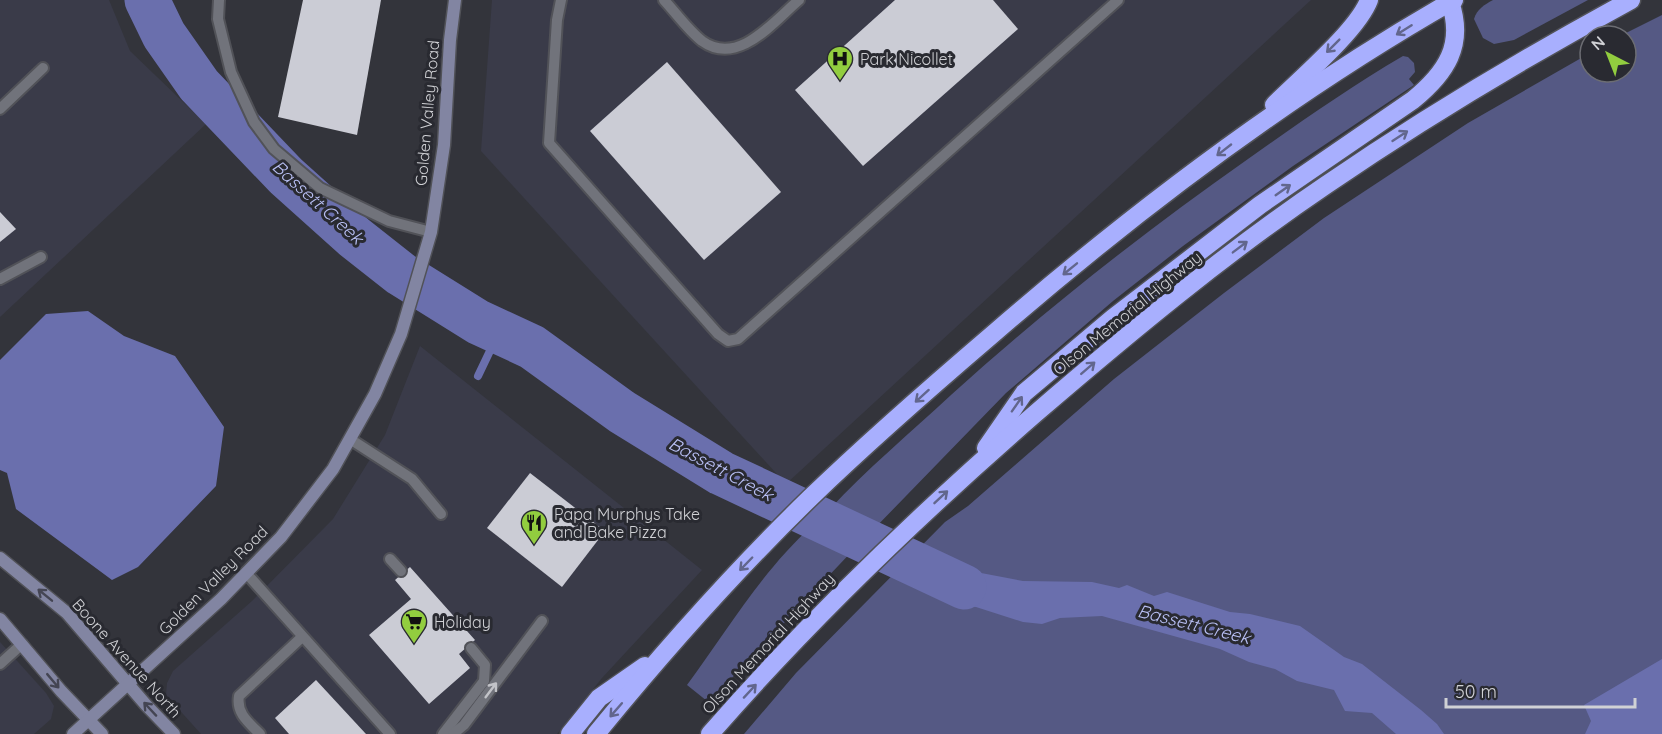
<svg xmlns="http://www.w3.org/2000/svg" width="1662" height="734" viewBox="0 0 1662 734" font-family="Quicksand,sans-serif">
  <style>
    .built { fill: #3a3b49 }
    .green { fill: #555984 }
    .water { fill: #6a6fad }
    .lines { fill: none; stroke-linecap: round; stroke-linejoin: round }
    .stream { stroke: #6a6fad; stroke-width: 8 }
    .river { stroke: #6a6fad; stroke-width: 45 }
    .building { fill: #cbccd5 }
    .lane-casing { stroke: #515258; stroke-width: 14 }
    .secondary-casing { stroke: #515258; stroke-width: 15 }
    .highway-casing { stroke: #515258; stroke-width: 21 }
    .lane { stroke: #71737b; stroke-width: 10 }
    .secondary { stroke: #8285a2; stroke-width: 12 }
    .highway { stroke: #a8affe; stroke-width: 18 }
    .oneway { stroke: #62668d }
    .oneway2 { stroke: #444553 }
    .oneway3 { stroke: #c2c3c8 }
    .labels { text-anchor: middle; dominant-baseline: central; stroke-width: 6; stroke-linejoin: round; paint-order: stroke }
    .poi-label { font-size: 16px; fill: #d0d1d5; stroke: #292a31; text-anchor: start }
    .street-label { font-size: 16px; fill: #d0d1d5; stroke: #292a31 }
    .water-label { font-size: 18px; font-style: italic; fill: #b8bff4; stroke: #292a31 }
  </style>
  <rect width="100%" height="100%" fill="#33343b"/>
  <!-- built -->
  <g class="built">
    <path d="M 0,0 L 109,0 L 130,51 L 206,124 L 0,317 Z"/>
    <path d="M 492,0 L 1311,0 L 786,484 L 481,151 Z"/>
    <path d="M 420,346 L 702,570 L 602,678 L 557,734 L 201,734 L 166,695 L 167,683 L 173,671 L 252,601 L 333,519 L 385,435 Z"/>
    <path d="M 0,642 L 46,693 L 54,706 L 51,719 L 34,734 L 0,734 Z"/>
  </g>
  <!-- green -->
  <g class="green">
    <path d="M 1493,0 L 1588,0 L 1514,40 L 1494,44 L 1483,38 L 1474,19 C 1477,9 1484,5 1493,0 Z"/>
    <path d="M 1662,15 L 1662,734 L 744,734 L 796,673 L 945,522 L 968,506 L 1114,379 L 1224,293 L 1324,218 L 1468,123 L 1590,53 L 1590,72 L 1626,72 L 1626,36 L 1620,36 Z"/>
    <path d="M 1403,56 L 1408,57 L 1414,63 L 1415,72 L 1409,79 L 1414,85 L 1293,166 L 1183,246 L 1113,301 L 1006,393 L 872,531 L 829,510 C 867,469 910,433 951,395 C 1045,310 1144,232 1248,159 C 1299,123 1350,87 1403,56 Z"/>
    <path d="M 812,526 L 857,546 L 729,681 L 707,701 L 687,685 C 727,631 762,571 812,526 Z"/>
  </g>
  <!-- water -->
  <g class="water">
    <path d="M 88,311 L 124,336 L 175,356 L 224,427 L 216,486 L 138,567 L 112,580 L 16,509 L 7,473 L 0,470 L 0,360 L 46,314 Z"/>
    <path d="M 829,510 L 872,531 L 857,546 L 812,526 Z"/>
    <path d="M 918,551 L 920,553 L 930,551 L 960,569 L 1023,581 L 1092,582 L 1119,588 L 1127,585 L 1154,596 L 1167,592 L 1230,612 L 1250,614 L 1300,626 L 1344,657 L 1362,664 L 1421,710 L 1437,724 L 1444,734 L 1396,734 L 1372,713 L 1345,711 L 1334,690 L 1297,681 L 1275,669 L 1249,662 L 1220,649 L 1102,616 L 1060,618 L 1042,624 L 1023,622 L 976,607 L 963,606 L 904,576 L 902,567 Z"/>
    <path d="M 1662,659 L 1662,734 L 1585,734 L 1591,721 L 1584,705 Z"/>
  </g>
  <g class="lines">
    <!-- stream -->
    <path class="stream" d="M 478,376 L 499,332"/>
    <!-- river -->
    <path class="river" d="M 147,0 L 164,35 L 199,85 L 286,176 L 354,237 L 401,274 L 478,322 L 532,347 L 622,412 L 721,473 L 964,587"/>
  </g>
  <!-- building -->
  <g class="building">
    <path d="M 303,0 L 381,0 L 357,135 L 278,117 Z"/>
    <path d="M 895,0 L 993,0 L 1018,29 L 863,166 L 795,90 Z"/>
    <path d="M 667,62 L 781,192 L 704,260 L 590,131 Z"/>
    <path d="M 0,212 L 16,229 L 0,242 Z"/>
    <path d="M 530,473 L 605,531 L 562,587 L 487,528 Z"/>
    <path d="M 410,567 L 475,640 L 459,654 L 470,668 L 429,704 L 369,635 L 411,599 L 395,580 Z"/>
    <path d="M 316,680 L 366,734 L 289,734 L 275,718 Z"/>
  </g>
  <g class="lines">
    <defs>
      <g id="lane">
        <path d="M 219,0 L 218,19 L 231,72 L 254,122 L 274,149 L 320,188 L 389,221 L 431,232"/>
        <path d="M 561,0 L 557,20 L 549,143 L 718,334 L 728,341 L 738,339 L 1118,0"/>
        <path d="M 664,0 C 676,13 688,30 702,41 C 738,67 773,22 799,0"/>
        <path d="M 0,109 L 43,68"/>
        <path d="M 0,279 L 41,257"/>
        <path d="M 350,439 L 412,479 L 441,514"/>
        <path d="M 390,559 L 401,571"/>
        <path d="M 247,574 L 390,734"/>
        <path d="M 0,664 L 22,644"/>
        <path d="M 260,734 C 248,722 236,713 239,696 L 302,637"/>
        <path d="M 443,734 L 484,681 L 485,665 L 471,648"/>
        <path d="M 453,734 L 464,725 L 542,621"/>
      </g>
      <g id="secondary">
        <path d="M 0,558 L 67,613 L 146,705 L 174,734"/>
        <path d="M 0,619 L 61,691 L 102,734"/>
        <path d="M 73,734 L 221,599 L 281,537 L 333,469 L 375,394 L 401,334 L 431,232 L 444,145 L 450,40 L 455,0"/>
      </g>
      <g id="highway">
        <path d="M 1274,105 C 1299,80 1358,30 1369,0"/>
        <path d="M 986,448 L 1024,393 L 1113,318 L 1260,205 L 1413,100 C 1446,73 1465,45 1450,2"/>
        <path d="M 570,734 L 599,698 L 645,666"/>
        <path d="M 596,734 C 663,652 734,572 810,498 C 869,441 931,387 993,334 C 1136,210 1289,94 1454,0"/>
        <path d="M 710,734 C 810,619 921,513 1036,413 C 1129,333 1224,254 1326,185 C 1424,118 1526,57 1631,0"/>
      </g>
    </defs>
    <!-- lane casing -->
    <use href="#lane" class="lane-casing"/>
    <!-- secondary casing -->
    <use href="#secondary" class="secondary-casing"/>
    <!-- highway casing -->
    <use href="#highway" class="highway-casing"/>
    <!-- lane -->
    <use href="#lane" class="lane"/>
    <!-- secondary -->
    <use href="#secondary" class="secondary"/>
    <!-- highway -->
    <use href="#highway" class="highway"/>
  </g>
  <!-- one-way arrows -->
  <defs><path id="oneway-shaft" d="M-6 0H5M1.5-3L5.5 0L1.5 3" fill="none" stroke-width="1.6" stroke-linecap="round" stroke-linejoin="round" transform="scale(1.5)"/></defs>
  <g class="oneway">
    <use href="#oneway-shaft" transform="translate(1404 30) rotate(148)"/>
    <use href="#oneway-shaft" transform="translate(1333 46) rotate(135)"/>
    <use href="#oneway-shaft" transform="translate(1400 136) rotate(-33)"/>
    <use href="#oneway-shaft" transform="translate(1224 150) rotate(142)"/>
    <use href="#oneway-shaft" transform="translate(1283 190) rotate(-35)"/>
    <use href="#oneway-shaft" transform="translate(1240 247) rotate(-37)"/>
    <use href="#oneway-shaft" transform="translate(1070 269) rotate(141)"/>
    <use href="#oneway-shaft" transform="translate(1088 368) rotate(-41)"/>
    <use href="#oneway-shaft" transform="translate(922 396) rotate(138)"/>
    <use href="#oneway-shaft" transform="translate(1017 404) rotate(-55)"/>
    <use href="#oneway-shaft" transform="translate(941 497) rotate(-43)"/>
    <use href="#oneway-shaft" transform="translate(746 564) rotate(134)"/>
    <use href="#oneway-shaft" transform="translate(750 691) rotate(-47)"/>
    <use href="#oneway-shaft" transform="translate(616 710) rotate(131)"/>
  </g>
  <g class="oneway2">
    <use href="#oneway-shaft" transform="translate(45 595) rotate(-141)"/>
    <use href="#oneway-shaft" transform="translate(53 681) rotate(50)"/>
    <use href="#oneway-shaft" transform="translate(150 709) rotate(-133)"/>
  </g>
  <use class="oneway3" href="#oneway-shaft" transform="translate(491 690) rotate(-53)"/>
  <!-- icons -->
  <defs>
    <symbol id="hospital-pin" viewBox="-11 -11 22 30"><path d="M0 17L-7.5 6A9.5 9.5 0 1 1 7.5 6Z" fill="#92cd3f" stroke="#292a31"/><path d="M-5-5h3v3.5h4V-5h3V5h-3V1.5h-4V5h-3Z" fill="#111"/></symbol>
    <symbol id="restaurant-pin" viewBox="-11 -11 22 30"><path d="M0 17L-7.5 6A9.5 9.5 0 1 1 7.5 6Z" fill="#92cd3f" stroke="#292a31"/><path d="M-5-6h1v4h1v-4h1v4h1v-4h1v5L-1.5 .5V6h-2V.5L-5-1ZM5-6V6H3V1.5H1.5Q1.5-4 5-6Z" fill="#111"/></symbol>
    <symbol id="supermarket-pin" viewBox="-11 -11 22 30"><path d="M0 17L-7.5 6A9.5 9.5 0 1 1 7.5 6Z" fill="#92cd3f" stroke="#292a31"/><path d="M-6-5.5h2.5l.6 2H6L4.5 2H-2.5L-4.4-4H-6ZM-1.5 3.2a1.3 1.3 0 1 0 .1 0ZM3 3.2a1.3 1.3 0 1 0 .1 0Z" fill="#111"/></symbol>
  </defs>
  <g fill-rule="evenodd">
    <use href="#hospital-pin" x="825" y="44" width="30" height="40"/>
    <use href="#restaurant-pin" x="519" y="508" width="30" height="40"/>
    <use href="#supermarket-pin" x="399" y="607" width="30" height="40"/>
  </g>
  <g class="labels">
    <!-- poi labels -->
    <g class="poi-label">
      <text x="860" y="59">Park Nicollet</text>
      <text x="554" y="514">Papa Murphys Take<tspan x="554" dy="18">and Bake Pizza</tspan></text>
      <text x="434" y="622">Holiday</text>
    </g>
    <!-- street labels -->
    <g class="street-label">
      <text transform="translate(427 113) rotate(-85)">Golden Valley Road</text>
      <text transform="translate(1127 313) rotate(-39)">Olson Memorial Highway</text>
      <text transform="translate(213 580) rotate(-45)">Golden Valley Road</text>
      <text transform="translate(768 643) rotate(-47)">Olson Memorial Highway</text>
      <text transform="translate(127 658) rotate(48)">Boone Avenue North</text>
    </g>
    <!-- water labels -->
    <g class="water-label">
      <text transform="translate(318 202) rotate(42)">Bassett Creek</text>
      <text transform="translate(721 469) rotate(28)">Bassett Creek</text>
      <text transform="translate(1194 624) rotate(14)">Bassett Creek</text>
    </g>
  </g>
  <!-- north arrow -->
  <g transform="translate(1608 54) rotate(318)"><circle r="28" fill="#292a31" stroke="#6c6d73" stroke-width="1.5"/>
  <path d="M0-4.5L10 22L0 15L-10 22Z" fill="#92cd3f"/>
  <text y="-9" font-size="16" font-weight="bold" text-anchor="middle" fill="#d0d1d5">N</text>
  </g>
  <!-- scale -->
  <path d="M1446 698v9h189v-9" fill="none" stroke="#d0d1d5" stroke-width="3"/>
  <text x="1455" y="698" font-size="18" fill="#d0d1d5" stroke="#292a31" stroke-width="4.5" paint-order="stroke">50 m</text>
</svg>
